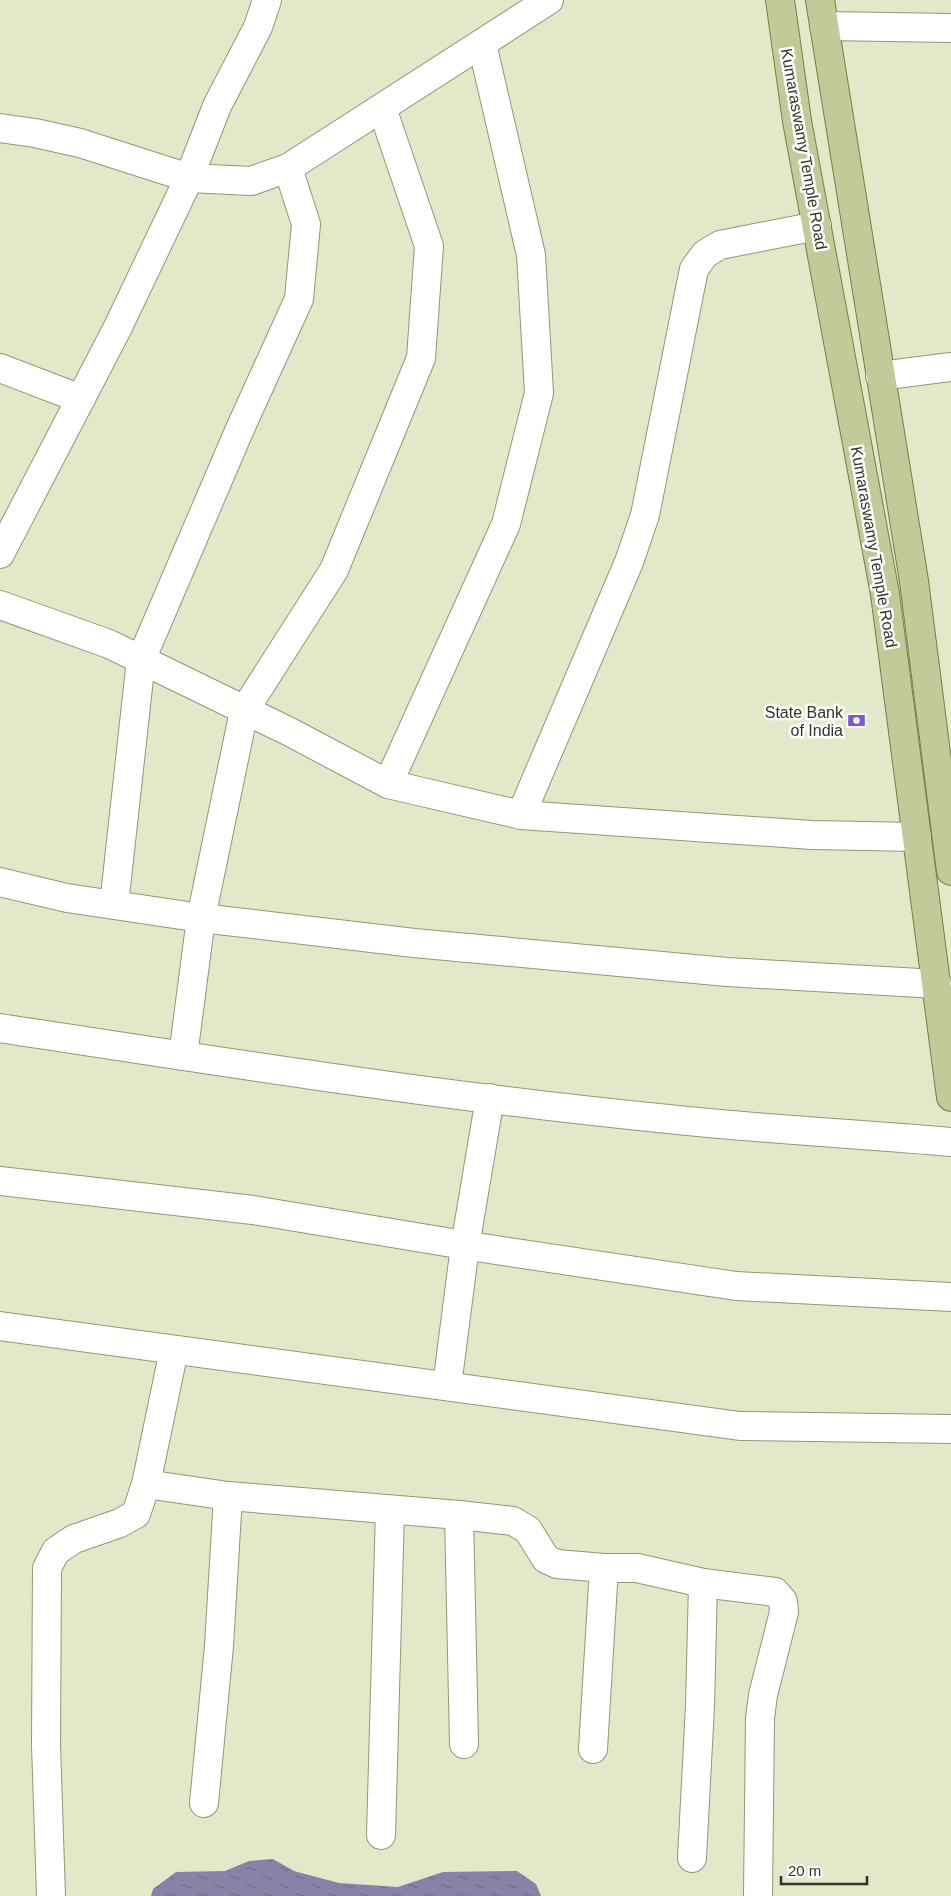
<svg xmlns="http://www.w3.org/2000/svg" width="951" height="1896" viewBox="0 0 951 1896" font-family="Arial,sans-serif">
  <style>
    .water { fill: url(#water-ripples) }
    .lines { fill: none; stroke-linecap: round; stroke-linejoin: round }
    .minor-casing { stroke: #90987a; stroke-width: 30 }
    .major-casing { stroke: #737f46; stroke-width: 30 }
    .minor { stroke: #fff; stroke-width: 28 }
    .major { stroke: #c1cb9a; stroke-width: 28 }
    .labels { text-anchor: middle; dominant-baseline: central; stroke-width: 5; stroke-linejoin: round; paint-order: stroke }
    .street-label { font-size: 16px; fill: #313428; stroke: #fff }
    .poi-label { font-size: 16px; fill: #313428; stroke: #fff; text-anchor: end }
  </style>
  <defs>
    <pattern id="water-ripples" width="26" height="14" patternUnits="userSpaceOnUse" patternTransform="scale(1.25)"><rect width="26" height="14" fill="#8a81a8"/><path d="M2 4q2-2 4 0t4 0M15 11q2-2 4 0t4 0" fill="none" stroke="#716a89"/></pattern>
  </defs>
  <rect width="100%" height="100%" fill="#e1e9c9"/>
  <!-- water -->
  <path class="water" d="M 273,1859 L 294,1871 L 339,1883 L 398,1887 L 443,1872 L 517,1871 L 536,1884 L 541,1896 L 151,1896 L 153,1889 L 176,1872 L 225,1871 L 249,1861 Z"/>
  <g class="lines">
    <defs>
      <g id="minor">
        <path d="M 824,26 L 951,28"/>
        <path d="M 0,128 L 35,133 L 80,143 L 189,178 L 251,181 L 288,168 L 549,0"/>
        <path d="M 0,368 L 81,399"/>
        <path d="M 880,376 L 951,367"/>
        <path d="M 0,554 L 118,327 L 189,178 L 217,106 L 258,27 L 267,0"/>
        <path d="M 0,605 L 109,644 L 290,732 L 388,784 L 506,524 L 539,393 L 531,255 L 482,44"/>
        <path d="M 388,784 L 521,815 L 812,835 L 917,837"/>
        <path d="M 521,815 L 629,562 L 645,515 L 694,269 L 705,254 L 720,245 L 817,226"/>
        <path d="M 0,882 L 67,898 L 114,905 L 141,660 L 239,431 L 299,299 L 306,224 L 288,168"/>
        <path d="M 114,905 L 201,918 L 414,943 L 727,972 L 937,984"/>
        <path d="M 0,1028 C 222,1062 444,1097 668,1119 C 762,1129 857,1134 951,1142"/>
        <path d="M 183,1056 L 201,918 L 244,711 L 334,570 L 421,358 L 429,246 L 382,108"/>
        <path d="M 0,1181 L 253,1210 L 476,1247 L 736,1286 L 951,1297"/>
        <path d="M 0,1326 L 740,1426 L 951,1429"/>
        <path d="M 447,1386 L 465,1246 L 490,1098"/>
        <path d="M 146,1484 L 228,1496 L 459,1515 L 464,1744"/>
        <path d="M 459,1515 L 513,1521 L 528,1530 L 546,1559 L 557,1564 L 604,1568 L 637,1568 L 703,1583 L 700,1706 L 692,1858"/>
        <path d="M 703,1583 L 775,1592 L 783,1601 L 784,1612 L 763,1695 L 760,1718 L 758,1896"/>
        <path d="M 593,1749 L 604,1568"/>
        <path d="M 204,1803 L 219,1646 L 228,1496"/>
        <path d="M 381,1835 L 390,1510"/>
        <path d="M 51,1896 L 46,1745 L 47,1568 L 56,1551 L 74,1539 L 120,1523 L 136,1514 L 146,1484 L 174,1350"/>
      </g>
      <g id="major">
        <path d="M 780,0 L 797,121 L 885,594 L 951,1097"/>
        <path d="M 820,0 L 914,581 L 951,871"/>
      </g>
    </defs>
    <!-- minor casing -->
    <use href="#minor" class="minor-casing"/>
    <!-- major casing -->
    <use href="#major" class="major-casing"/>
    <!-- minor -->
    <use href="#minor" class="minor"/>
    <!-- major -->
    <use href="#major" class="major"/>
  </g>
  <!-- icons -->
  <defs>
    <symbol id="bank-bare" viewBox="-9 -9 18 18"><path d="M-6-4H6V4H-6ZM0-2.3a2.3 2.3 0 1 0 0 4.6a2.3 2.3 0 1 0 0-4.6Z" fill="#7e58d2" stroke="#fff" stroke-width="2.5" paint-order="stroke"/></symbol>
  </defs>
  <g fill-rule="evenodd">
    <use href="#bank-bare" x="844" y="708" width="25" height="25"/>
  </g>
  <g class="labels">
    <!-- street labels -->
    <g class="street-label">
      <text transform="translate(804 149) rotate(80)">Kumaraswamy Temple Road</text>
      <text transform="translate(874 547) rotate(80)">Kumaraswamy Temple Road</text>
    </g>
    <!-- poi labels -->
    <g class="poi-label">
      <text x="843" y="712">State Bank<tspan x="843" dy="18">of India</tspan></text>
    </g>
  </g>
  <!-- scale -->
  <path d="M781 1876v8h86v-8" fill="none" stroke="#313428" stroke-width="2.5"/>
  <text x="788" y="1876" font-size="15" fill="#313428" stroke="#ffffff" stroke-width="4" paint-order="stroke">20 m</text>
</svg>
